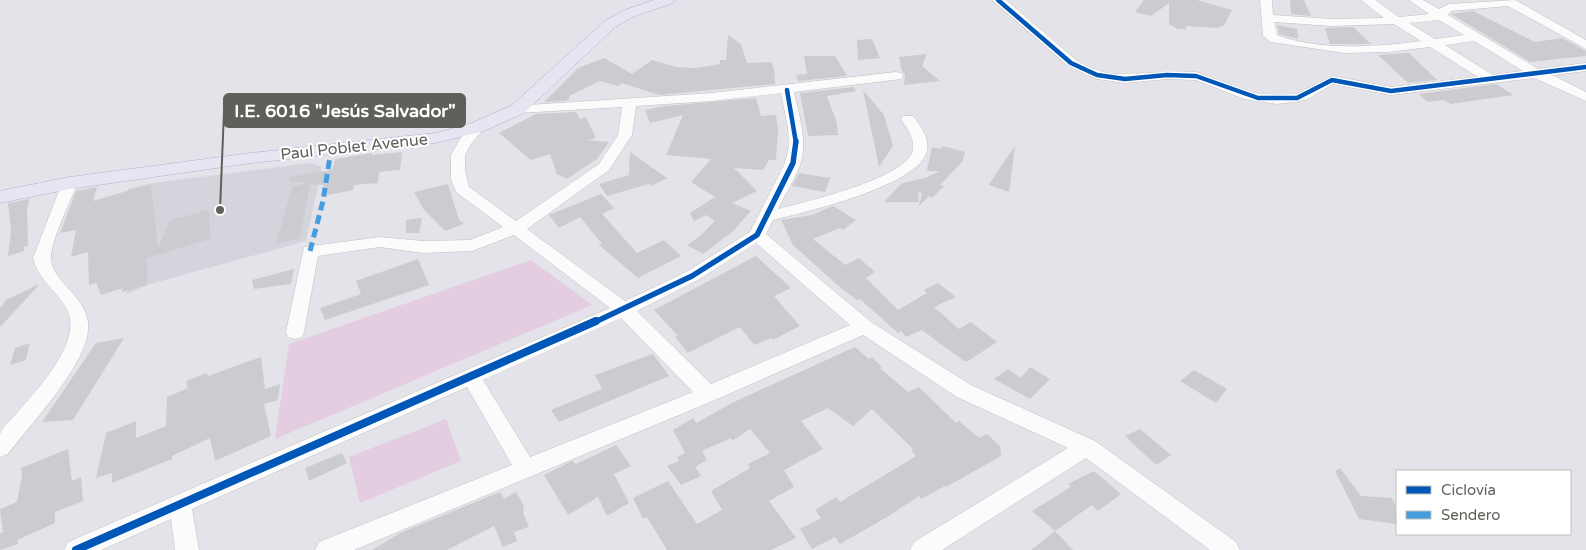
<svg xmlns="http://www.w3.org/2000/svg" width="1586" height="550" viewBox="0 0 1586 550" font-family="'Varela Round',sans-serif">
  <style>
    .education { fill: #d4d4dd }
    .green { fill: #e4cde1 }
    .building { fill: #cccbcf }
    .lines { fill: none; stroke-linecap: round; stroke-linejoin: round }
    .minor-casing { stroke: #c2c0c1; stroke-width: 1 }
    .major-casing { stroke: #b0b1d1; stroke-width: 1 }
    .minor { fill: #fbfbfc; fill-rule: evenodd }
    .major { fill: #e6e6f2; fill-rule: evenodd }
    .quiet { stroke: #449ede; stroke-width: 5; stroke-dasharray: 9 5; stroke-linecap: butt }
    .cycleway-far2-casing { stroke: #fff; stroke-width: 7 }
    .cycleway-far1-casing { stroke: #fff; stroke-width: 9 }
    .cycleway-casing { stroke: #fff; stroke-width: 11 }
    .cycleway-far2 { stroke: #0057b8; stroke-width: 4.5 }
    .cycleway-far1 { stroke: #0057b8; stroke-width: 5.5 }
    .cycleway { stroke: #0057b8; stroke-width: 8 }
    .labels { text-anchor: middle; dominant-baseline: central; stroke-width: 4; stroke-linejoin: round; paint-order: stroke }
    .street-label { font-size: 16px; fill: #615f59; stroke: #fff }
    .leader { fill: none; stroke: #615f59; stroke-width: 2 }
    .callout-dot { fill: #615f59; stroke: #fff; stroke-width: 2 }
    .callout { fill: #615f59; stroke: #615f59; stroke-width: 2 }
    .callout-label { font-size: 18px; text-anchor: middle; font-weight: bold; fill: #fff }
  </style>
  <rect width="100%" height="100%" fill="#e3e3e9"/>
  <!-- education -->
  <path class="education" d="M 310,163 L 322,167 L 306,241 L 147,285 L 126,294 L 128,287 L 128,189 L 153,183 Z"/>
  <!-- green -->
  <g class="green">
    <path d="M 531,260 L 592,305 L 275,439 L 289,344 Z"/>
    <path d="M 446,419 L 461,461 L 360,503 L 349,457 Z"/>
  </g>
  <!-- building -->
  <g class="building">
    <path d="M 1144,0 L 1197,0 L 1232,10 L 1224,25 L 1218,28 L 1186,26 L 1186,29 L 1178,29 L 1169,24 L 1169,3 L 1151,16 L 1135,12 Z"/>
    <path d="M 1290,0 L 1304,0 L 1311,16 L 1291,14 Z"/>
    <path d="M 1473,11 L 1535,42 L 1562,38 L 1586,51 L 1586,56 L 1530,62 L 1451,14 Z"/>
    <path d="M 1277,25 L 1297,29 L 1298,39 L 1279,34 Z"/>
    <path d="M 1353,27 L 1371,44 L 1330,44 L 1325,28 Z"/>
    <path d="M 728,35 L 741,44 L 747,63 L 771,62 L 774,68 L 775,84 L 659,95 L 622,83 L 618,86 L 600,81 L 569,96 L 570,98 L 566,101 L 544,102 L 578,68 L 604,58 L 632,74 L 652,60 L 676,67 L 696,68 L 720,64 L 720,60 L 726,60 Z"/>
    <path d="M 872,39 L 880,58 L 858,60 L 857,40 Z"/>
    <path d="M 1409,53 L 1437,80 L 1408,83 L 1378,55 Z"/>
    <path d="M 927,54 L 922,66 L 940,81 L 904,85 L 905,75 L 902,71 L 899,57 Z"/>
    <path d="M 804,56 L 835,56 L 847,76 L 798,81 L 796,75 L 807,74 Z"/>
    <path d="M 1496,84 L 1513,95 L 1451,104 L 1444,100 L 1427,102 L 1419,94 Z"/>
    <path d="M 854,87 L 856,91 L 827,96 L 837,123 L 838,135 L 808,136 L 800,93 Z"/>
    <path d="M 863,90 L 884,115 L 893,146 L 879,167 Z"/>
    <path d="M 756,98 L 761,116 L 776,115 L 778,131 L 776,160 L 769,160 L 763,170 L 734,168 L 757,191 L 732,203 L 751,211 L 733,231 L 703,254 L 687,245 L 699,237 L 715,221 L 706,215 L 694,221 L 690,213 L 715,197 L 691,182 L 711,159 L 666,155 L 683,115 L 650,123 L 645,110 L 665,106 Z"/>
    <path d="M 576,112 L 580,119 L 586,117 L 596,138 L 587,140 L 609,142 L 597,159 L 567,179 L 557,174 L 550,154 L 531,160 L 499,133 L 536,114 Z"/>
    <path d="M 943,146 L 965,152 L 962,162 L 940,185 L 944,186 L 932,198 L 929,196 L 919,206 L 922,193 L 918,191 L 919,202 L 884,202 L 902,183 L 925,178 L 940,171 L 927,171 L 932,147 L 940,149 Z"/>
    <path d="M 1015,146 L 1009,192 L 989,185 L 997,172 Z"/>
    <path d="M 402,152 L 400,170 L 379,172 L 378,183 L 354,185 L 353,190 L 323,196 L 324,185 L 310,184 L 300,238 L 276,244 L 292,187 L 306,183 L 290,181 L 289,177 L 332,170 L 335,159 L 372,153 L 372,155 Z"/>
    <path d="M 630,152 L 667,178 L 651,186 L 649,184 L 607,196 L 599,184 L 629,175 Z"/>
    <path d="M 799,173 L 830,178 L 825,192 L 792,186 Z"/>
    <path d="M 151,184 L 158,249 L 170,220 L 209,210 L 210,239 L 147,258 L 147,285 L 122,292 L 123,288 L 101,295 L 96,283 L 89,285 L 88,252 L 71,257 L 76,230 L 60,233 L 76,191 L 97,187 L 93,201 Z"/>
    <path d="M 448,184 L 459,220 L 464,224 L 445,231 L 424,210 L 414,192 Z"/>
    <path d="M 601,194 L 614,208 L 602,214 L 637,253 L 664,240 L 681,256 L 638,278 L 599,245 L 602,244 L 580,217 L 559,228 L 549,215 Z"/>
    <path d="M 30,199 L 27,209 L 28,246 L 24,247 L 24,251 L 8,256 L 11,231 L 8,203 Z"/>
    <path d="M 833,206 L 856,220 L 843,230 L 840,228 L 813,239 L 845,265 L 859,258 L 875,272 L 866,278 L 898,310 L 927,293 L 924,290 L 938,283 L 956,297 L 934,307 L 959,329 L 971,322 L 997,342 L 968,361 L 964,361 L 922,330 L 906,337 L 901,331 L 898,333 L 860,299 L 857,300 L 842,289 L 793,245 L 781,220 L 812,215 Z"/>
    <path d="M 422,218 L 419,233 L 406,233 L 406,220 Z"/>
    <path d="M 756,256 L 791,288 L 774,296 L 800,326 L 773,340 L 771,338 L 754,345 L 740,327 L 688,353 L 675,337 L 678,336 L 654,310 Z"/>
    <path d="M 418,259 L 429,285 L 325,320 L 320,308 L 361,294 L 356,281 Z"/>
    <path d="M 294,269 L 291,284 L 254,289 L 252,280 Z"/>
    <path d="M 37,285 L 38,286 L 0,327 L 0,308 L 6,300 Z"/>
    <path d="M 124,338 L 73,420 L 42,422 L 96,343 Z"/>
    <path d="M 30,343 L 26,360 L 10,365 L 15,348 Z"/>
    <path d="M 855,347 L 869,359 L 872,357 L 882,367 L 880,368 L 908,392 L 919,387 L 956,423 L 959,421 L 979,438 L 987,434 L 1000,446 L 1001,456 L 946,487 L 945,486 L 921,499 L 919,496 L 887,517 L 840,544 L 835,537 L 812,549 L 800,529 L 821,518 L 815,510 L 836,497 L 840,502 L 916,456 L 911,450 L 913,449 L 872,409 L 853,426 L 828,408 L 801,421 L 823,449 L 784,470 L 794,487 L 769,501 L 796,538 L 771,550 L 667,550 L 647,517 L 643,519 L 633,498 L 668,481 L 697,524 L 722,510 L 711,491 L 750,468 L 748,464 L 770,453 L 750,429 L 732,441 L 731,438 L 702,451 L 707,460 L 695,467 L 701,476 L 681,485 L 667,466 L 679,461 L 677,457 L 685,453 L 673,430 L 693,418 L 696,423 L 734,402 Z"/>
    <path d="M 653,354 L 669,376 L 559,422 L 551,410 L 602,389 L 595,375 Z"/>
    <path d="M 261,357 L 265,389 L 280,384 L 278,400 L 264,404 L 271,436 L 215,461 L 210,438 L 172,456 L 172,459 L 112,483 L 112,473 L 96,478 L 106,433 L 136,421 L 136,438 L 166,426 L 167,397 L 188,388 L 186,381 L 207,373 L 208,376 Z"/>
    <path d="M 1030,367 L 1050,379 L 1030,399 L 994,379 L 1008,369 L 1021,378 Z"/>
    <path d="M 1194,370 L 1227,389 L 1216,403 L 1180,381 Z"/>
    <path d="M 1140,429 L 1171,455 L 1156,465 L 1125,436 Z"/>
    <path d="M 616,445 L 631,466 L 614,474 L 629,503 L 607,516 L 598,497 L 568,515 L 544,475 L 572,461 L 576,464 Z"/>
    <path d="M 68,449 L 72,481 L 81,477 L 83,501 L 55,512 L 55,523 L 17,540 L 18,544 L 0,550 L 0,533 L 3,532 L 0,509 L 17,502 L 22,476 L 21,468 Z"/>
    <path d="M 342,453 L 347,463 L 309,481 L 305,468 Z"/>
    <path d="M 1340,468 L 1361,496 L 1392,498 L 1397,509 L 1397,524 L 1359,519 L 1335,471 Z"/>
    <path d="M 1094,471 L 1121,494 L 1098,511 L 1092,505 L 1055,531 L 1032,511 L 1071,487 L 1068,484 Z"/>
    <path d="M 500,492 L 504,499 L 516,492 L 524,506 L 523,512 L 529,527 L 514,532 L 517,541 L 503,547 L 494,526 L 447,550 L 372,550 L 400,533 Z"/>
    <path d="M 1055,531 L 1073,550 L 1031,550 Z"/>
  </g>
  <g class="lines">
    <defs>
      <g id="minor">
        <path d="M 992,0 L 1006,0 L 1076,60 L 1088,67 L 1110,74 L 1196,72 L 1253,93 L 1277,95 L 1297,94 L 1332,76 L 1391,87 L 1478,77 L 1430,47 L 1388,52 L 1344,53 L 1271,42 L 1263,36 L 1260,0 L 1272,0 L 1273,15 L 1332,19 L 1384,18 L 1361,0 L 1375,0 L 1399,17 L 1429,14 L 1409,0 L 1423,0 L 1439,9 L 1449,4 L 1515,0 L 1586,40 L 1586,49 L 1508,6 L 1451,11 L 1448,15 L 1538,69 L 1586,63 L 1586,71 L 1552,75 L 1586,92 L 1586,101 L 1534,78 L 1391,95 L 1333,84 L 1306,100 L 1277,104 L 1244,99 L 1196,80 L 1167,79 L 1125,83 L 1097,79 L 1067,65 ZM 1439,20 L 1464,35 L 1435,39 L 1409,23 ZM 1274,22 L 1332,26 L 1394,24 L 1421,41 C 1377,47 1318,51 1277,35 ZM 1474,41 L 1523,71 L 1493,75 L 1445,45 Z"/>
        <path d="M 896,72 L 901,73 L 903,76 L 901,79 L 794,92 C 799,114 807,139 801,162 C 796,178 785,194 778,209 C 809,201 894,181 911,155 C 918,143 907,128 901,119 L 903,116 L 913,116 C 920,125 930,138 927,151 C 919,186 805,212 773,220 L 766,234 L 871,322 L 971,385 L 1095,441 L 1236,542 L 1240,550 L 1210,550 L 1086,458 L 942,550 L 910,550 L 914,542 L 1068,448 L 957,397 L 863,335 L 715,400 L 354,550 L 315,550 L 319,542 L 512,465 L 467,387 L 192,509 L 199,550 L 175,550 L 171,519 L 101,550 L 64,550 L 68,542 L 610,308 L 514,235 L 472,251 L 423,253 L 380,247 L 318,256 L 304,332 L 302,337 L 295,339 L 288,337 L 286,332 L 304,247 L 380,237 L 423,241 L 470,240 L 503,227 L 456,192 L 451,179 L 451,155 L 460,139 L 473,124 L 483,124 L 485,127 L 471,144 L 465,155 L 465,170 L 469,187 L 516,221 L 599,164 L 618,135 L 622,107 L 518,113 L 511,109 L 513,106 L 712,93 ZM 781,93 L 788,128 L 789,146 L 785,163 L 750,232 L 686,272 L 625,301 L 527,229 L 609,170 L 632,135 L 636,106 L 712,101 ZM 756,243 L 850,325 L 711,384 L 637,311 L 698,280 ZM 621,318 L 693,392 L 530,457 L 483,380 Z"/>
        <path d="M 70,178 L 78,183 C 71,199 50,243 51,258 C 52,285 92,297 88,331 C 84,368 31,424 8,454 L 0,457 C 0,450 0,441 0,434 C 2,427 12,419 17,413 C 35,392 75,350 70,319 C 66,296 39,284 33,258 L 62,183 Z"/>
      </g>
      <path id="major" d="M 654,0 L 675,0 L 673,3 L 635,16 L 615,27 L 524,113 L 484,131 L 436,143 L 251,163 L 70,189 L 0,203 L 0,191 L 70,177 L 251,153 L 436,133 L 472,123 L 512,105 L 605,21 L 625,10 Z"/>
    </defs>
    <!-- minor casing -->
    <use href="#minor" class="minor-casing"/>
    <!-- major casing -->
    <use href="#major" class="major-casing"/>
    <!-- minor -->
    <use href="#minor" class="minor"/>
    <!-- major -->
    <use href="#major" class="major"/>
    <!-- quiet -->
    <path class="quiet" d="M 310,251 L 323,201 L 331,150"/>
    <defs>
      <g id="cycleway-far2">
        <path d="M 998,0 L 1071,63 L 1097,75 L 1125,79 L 1167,75 L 1196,76 L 1258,98 L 1297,98 L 1332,80 L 1391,91 L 1586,67"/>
        <path d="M 787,90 L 796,143"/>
      </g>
      <path id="cycleway-far1" d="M 593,323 L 692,276 L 757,235 L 793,163 L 796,141"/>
      <path id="cycleway" d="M 76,550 L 596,321"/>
    </defs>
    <!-- cycleway-far2 casing -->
    <use href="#cycleway-far2" class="cycleway-far2-casing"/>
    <!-- cycleway-far1 casing -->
    <use href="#cycleway-far1" class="cycleway-far1-casing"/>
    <!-- cycleway casing -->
    <use href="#cycleway" class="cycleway-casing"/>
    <!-- cycleway-far2 -->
    <use href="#cycleway-far2" class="cycleway-far2"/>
    <!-- cycleway-far1 -->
    <use href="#cycleway-far1" class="cycleway-far1"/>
    <!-- cycleway -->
    <use href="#cycleway" class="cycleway"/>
  </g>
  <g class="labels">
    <!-- street labels -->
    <g class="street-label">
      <text transform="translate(354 147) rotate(-6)">Paul Poblet Avenue</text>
    </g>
  </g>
  <!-- callouts -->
  <path class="leader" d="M220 210L224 111"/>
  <circle class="callout-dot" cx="220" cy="210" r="5"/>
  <rect class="callout" x="224" y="94" width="241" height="33" rx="5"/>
  <g class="callout-label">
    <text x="345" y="117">I.E. 6016 "Jesús Salvador"</text>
  </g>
  <!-- legend -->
  <rect x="1396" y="470" width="175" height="65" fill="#ffffff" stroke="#c0bfbd"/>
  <rect x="1406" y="486" width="25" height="8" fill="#0057b8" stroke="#c0bfbd"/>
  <text x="1441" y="495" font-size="15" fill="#615f59">Ciclovía</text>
  <rect x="1406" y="511" width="25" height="8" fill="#449ede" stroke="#c0bfbd"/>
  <text x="1441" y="520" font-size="15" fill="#615f59">Sendero</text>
</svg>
